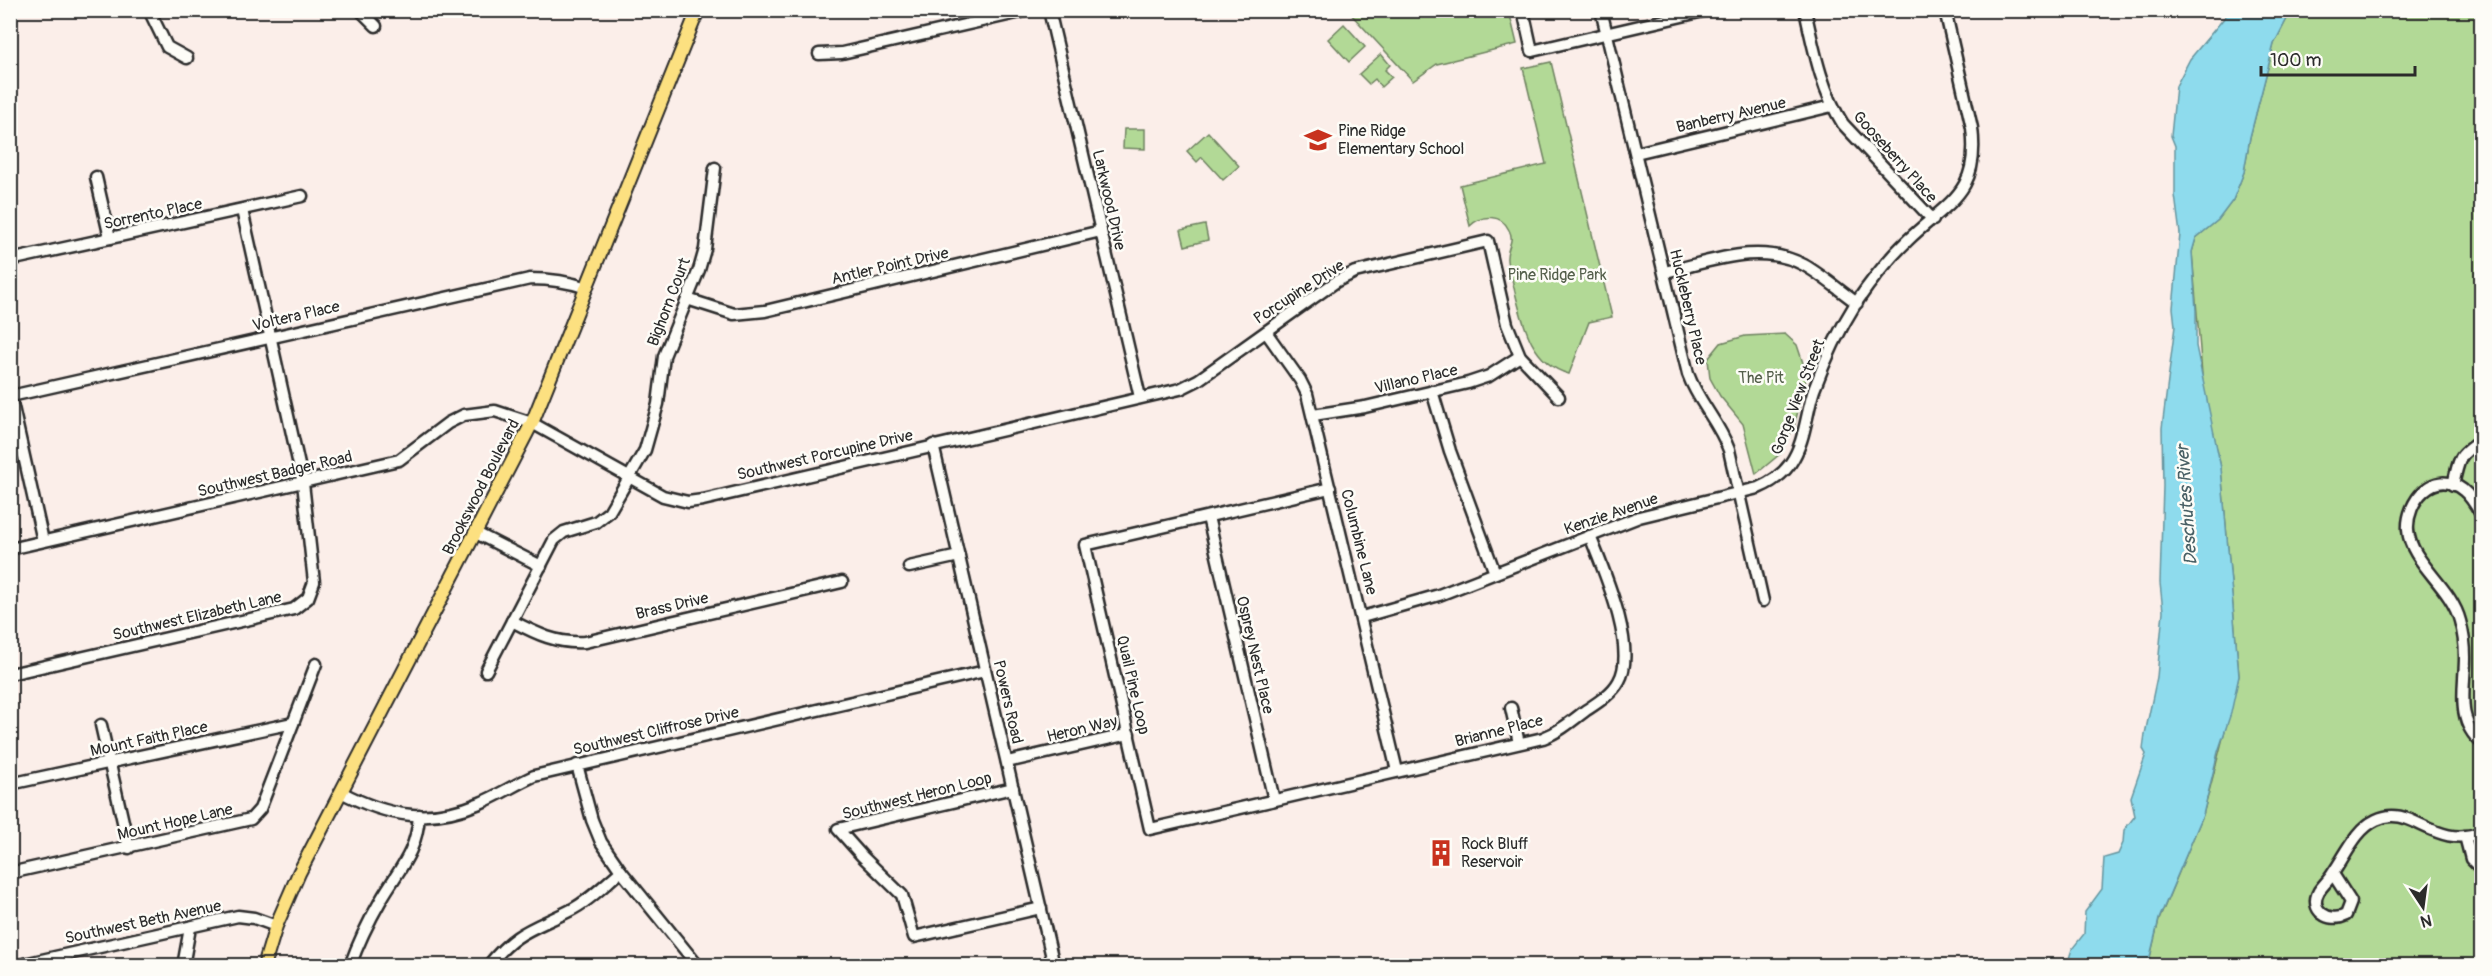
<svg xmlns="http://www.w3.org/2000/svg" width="2492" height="976" viewBox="0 0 2492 976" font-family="Pangolin,sans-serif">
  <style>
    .green { fill: #b2d996; stroke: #6e8260; stroke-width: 1.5 }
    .water { fill: #8edbed; stroke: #66959f; stroke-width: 1.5 }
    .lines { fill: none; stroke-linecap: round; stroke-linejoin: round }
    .minor-casing { stroke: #2b2b2b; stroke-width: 15 }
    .major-casing { stroke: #2b2b2b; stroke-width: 16 }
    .minor { stroke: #fdfcf7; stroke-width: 10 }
    .major { stroke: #fce080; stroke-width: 12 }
    .labels { text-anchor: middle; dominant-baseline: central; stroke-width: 5; stroke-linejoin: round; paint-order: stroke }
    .street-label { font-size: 16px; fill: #2b2b2b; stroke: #fdfcf7 }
    .poi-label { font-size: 16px; fill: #2b2b2b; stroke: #fdfcf7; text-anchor: start }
    .park-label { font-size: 16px; fill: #545f4b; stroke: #fdfcf7 }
    .water-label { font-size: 18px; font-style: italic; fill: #496065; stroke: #fdfcf7 }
  </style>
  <rect width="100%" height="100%" fill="#fbeee9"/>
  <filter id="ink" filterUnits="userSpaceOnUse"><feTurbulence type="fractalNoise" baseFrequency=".0167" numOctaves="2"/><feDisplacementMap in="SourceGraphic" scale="12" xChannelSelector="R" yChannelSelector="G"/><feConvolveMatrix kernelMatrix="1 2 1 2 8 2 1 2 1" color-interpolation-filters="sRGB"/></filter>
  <g filter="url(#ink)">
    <!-- green -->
    <g class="green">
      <path d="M 1348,11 L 1509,11 L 1517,44 L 1437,64 L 1413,81 Z"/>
      <path d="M 2291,11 L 2481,11 L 2481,965 L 2148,966 L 2159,920 L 2203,815 L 2239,676 L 2221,468 L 2203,386 L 2192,252 L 2196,238 L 2218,220 L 2233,200 L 2244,172 L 2250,137 L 2274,44 Z"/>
      <path d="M 1344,24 L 1365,47 L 1349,62 L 1328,39 Z"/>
      <path d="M 1381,54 L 1390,65 L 1385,70 L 1392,77 L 1381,87 L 1375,79 L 1369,84 L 1359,74 Z"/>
      <path d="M 1551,62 L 1612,317 L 1589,322 L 1569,374 C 1529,363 1522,319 1513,284 C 1512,276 1506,265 1507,257 C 1507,247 1515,241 1509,230 C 1502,214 1482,214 1470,226 L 1460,185 L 1546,164 L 1523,68 Z"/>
      <path d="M 1124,129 L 1145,129 L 1145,149 L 1123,148 Z"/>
      <path d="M 1208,132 L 1239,166 L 1223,180 L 1202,157 L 1197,162 L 1187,151 Z"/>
      <path d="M 1205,225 L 1208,240 L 1185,246 L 1181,230 Z"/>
      <path d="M 1785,334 L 1797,345 L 1807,375 L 1794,427 L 1780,454 L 1756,474 L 1743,424 L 1720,396 L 1710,378 L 1708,359 L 1721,343 L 1745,336 Z"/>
    </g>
    <!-- water -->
    <path class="water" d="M 2230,11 L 2291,11 L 2274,44 L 2250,137 L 2244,172 L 2233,200 L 2218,220 L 2196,238 L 2192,252 L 2196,310 L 2196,346 L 2221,468 L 2239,676 L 2231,713 L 2218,752 L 2203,815 L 2159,919 L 2148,965 L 2067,965 L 2072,949 L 2084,934 L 2085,912 L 2102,889 L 2104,858 L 2118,854 L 2123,843 L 2124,830 L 2135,816 L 2131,797 L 2146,754 L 2143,749 L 2145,734 L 2157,677 L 2163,611 L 2160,583 L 2163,486 L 2162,428 L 2175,326 L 2173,308 L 2180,234 L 2175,195 L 2175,146 L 2171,136 L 2176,86 L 2190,59 Z"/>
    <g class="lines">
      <defs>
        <g id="minor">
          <path d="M 149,10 L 167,47 L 187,58"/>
          <path d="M 360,10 L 376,26"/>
          <path d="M 1049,10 L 1140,397"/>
          <path d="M 1523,10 L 1532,51 L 1708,10"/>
          <path d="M 1601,10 L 1688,374 C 1698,402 1719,422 1729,450 L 1763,601"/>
          <path d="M 1805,10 C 1814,50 1821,89 1843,124 L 1933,220"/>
          <path d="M 819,54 L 842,53 L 1030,10"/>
          <path d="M 1636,153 L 1832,106"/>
          <path d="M 96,177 L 110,238"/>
          <path d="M 10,260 L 302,196"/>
          <path d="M 1665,272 C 1710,262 1759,241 1804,265 C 1822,275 1840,291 1857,303"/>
          <path d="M 687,299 L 734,314 L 765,311 L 1101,231"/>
          <path d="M 1266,332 L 1300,380 L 1307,394 L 1397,771"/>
          <path d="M 1432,391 L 1450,451 L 1495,573"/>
          <path d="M 10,394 L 43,541"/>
          <path d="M 11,396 L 530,279 C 550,279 567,281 587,288"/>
          <path d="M 1313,415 L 1365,407 L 1468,383 L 1489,376 L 1520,356"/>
          <path d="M 933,445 L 1054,966"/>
          <path d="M 2453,485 C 2460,457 2457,456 2482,440"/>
          <path d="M 1330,488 L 1085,545 L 1150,829 L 1543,738 C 1559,732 1572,721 1585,711 C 1597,703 1612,694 1619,681 C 1638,648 1603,569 1590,536"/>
          <path d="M 2482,516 C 2477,507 2471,496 2463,490 C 2434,467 2406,502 2408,530 C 2410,562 2451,586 2460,621 C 2463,632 2465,646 2465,657 C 2465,688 2455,721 2482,743"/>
          <path d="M 1208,517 L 1274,800"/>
          <path d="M 476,533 L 541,566"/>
          <path d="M 10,549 L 399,460 L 448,423 L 464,415 L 495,411 L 532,423 L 663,496 L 688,502 L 703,500 L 1180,389 L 1198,380 L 1337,281 L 1355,272 L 1488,241 L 1507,324 L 1520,356 L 1559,397"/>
          <path d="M 909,567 L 959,556"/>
          <path d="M 1362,617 L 1439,595 L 1639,517 L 1758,488 C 1770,483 1782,475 1790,464 C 1805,443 1806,414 1814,390 C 1825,360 1839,330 1856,303 C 1871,281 1889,258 1908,240 C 1949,201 1980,193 1972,128 L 1945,10"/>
          <path d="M 512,621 C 537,634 557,644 585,642 L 842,582"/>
          <path d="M 486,671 L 554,540 L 564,532 L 596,522 L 609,512 L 645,450 L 658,404 L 664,356 L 699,270 L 705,249 L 715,168"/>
          <path d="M 10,674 L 294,609 L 308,598 L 314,582 L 303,483 L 242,210"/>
          <path d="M 1511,708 L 1519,743"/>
          <path d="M 101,725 L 129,848"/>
          <path d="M 1007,762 L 1129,734"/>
          <path d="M 577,765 L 592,820 L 601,842 L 621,871 L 698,966"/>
          <path d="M 10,784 L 293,723"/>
          <path d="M 1013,788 L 838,829 L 862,856 L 902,895 L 914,937 L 1041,908"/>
          <path d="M 341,792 C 388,817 430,824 480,803 C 499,795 516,784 534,776 L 985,671"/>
          <path d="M 2465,836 L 2471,859 L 2482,870"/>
          <path d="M 10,873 L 251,819 L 260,809 L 316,664"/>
          <path d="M 2333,874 L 2351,902 L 2346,915 C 2329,924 2308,910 2319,891 C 2323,885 2329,880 2333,873 C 2346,855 2355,830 2376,820 C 2412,802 2433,851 2482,832"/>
          <path d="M 15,966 L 238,916 L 254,918 L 276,926"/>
          <path d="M 183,966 L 190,928"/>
          <path d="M 350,966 C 358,943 370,919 382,898 C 399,869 417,852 419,815"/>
          <path d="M 488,966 C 516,931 531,930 569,911 C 588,902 604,885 621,871"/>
        </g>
        <path id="major" d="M 264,966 L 276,926 L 299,873 L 532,423 L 698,10"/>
      </defs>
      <!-- minor casing -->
      <use href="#minor" class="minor-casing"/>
      <!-- major casing -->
      <use href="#major" class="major-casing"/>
      <!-- minor -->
      <use href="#minor" class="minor"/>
      <!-- major -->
      <use href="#major" class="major"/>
    </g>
  </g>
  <!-- icons -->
  <defs>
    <symbol id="school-bare" viewBox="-9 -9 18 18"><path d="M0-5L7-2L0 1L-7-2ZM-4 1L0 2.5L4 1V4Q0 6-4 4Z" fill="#c8321e" stroke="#fdfcf7" stroke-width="2.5" paint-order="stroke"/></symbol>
    <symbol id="building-bare" viewBox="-9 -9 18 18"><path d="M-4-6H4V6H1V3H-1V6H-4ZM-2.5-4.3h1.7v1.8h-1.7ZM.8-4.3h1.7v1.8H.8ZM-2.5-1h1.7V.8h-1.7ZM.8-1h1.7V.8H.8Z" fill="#c8321e" stroke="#fdfcf7" stroke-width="2.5" paint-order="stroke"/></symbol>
  </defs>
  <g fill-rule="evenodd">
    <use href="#school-bare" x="1299" y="121" width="38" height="38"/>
    <use href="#building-bare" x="1422" y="834" width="38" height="38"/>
  </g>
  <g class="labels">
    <!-- street labels -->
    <g class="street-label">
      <text transform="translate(1731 115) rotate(-13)">Banberry Avenue</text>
      <text transform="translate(1895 157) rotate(48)">Gooseberry Place</text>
      <text transform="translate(1109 200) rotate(77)">Larkwood Drive</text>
      <text transform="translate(153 214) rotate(-12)">Sorrento Place</text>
      <text transform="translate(890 266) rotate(-13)">Antler Point Drive</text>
      <text transform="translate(1299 292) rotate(-33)">Porcupine Drive</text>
      <text transform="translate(669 302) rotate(-69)">Bighorn Court</text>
      <text transform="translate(1688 307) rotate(77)">Huckleberry Place</text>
      <text transform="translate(296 316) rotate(-13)">Voltera Place</text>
      <text transform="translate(1416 379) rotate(-13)">Villano Place</text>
      <text transform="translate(1798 397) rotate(-69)">Gorge View Street</text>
      <text transform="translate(825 455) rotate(-13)">Southwest Porcupine Drive</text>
      <text transform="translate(275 474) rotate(-13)">Southwest Badger Road</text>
      <text transform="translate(481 487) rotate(-63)">Brookswood Boulevard</text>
      <text transform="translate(1611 514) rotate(-19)">Kenzie Avenue</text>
      <text transform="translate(1359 542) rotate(76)">Columbine Lane</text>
      <text transform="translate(672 606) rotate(-13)">Brass Drive</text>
      <text transform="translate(197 616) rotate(-13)">Southwest Elizabeth Lane</text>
      <text transform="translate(1255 655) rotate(77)">Osprey Nest Place</text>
      <text transform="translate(1133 685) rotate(77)">Quail Pine Loop</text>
      <text transform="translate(1008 702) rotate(77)">Powers Road</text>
      <text transform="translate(1082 729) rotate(-13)">Heron Way</text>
      <text transform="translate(656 731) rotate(-13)">Southwest Cliffrose Drive</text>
      <text transform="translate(1499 731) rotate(-14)">Brianne Place</text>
      <text transform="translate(149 739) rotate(-12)">Mount Faith Place</text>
      <text transform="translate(917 796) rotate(-14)">Southwest Heron Loop</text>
      <text transform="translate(175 822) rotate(-13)">Mount Hope Lane</text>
      <text transform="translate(143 922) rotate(-12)">Southwest Beth Avenue</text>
    </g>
    <!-- poi labels -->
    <g class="poi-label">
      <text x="1338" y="131">Pine Ridge<tspan x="1338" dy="18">Elementary School</tspan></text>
      <text x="1461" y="844">Rock Bluff<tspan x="1461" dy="18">Reservoir</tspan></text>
    </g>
    <!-- park labels -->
    <g class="park-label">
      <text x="1557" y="275">Pine Ridge Park</text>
      <text x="1761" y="378">The Pit</text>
    </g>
    <!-- water labels -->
    <g class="water-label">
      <text transform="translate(2187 505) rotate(-94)">Deschutes River</text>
    </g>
  </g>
  <!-- margin -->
  <rect width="2492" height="976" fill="none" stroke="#fdfcf7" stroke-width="36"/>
  <rect x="18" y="18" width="2456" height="940" fill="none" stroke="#2b2b2b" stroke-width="2" filter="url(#ink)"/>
  <!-- north arrow -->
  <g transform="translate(2423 907) rotate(167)" stroke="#fdfcf7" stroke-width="4.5" paint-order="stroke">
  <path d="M0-4.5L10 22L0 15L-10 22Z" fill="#2b2b2b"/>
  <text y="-9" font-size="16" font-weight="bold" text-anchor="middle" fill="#2b2b2b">N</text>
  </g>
  <!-- scale -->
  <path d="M2261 66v9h154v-9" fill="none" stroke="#2b2b2b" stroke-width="3"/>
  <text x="2270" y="66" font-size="18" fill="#2b2b2b" stroke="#fdfcf7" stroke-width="4.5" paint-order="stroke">100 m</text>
</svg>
